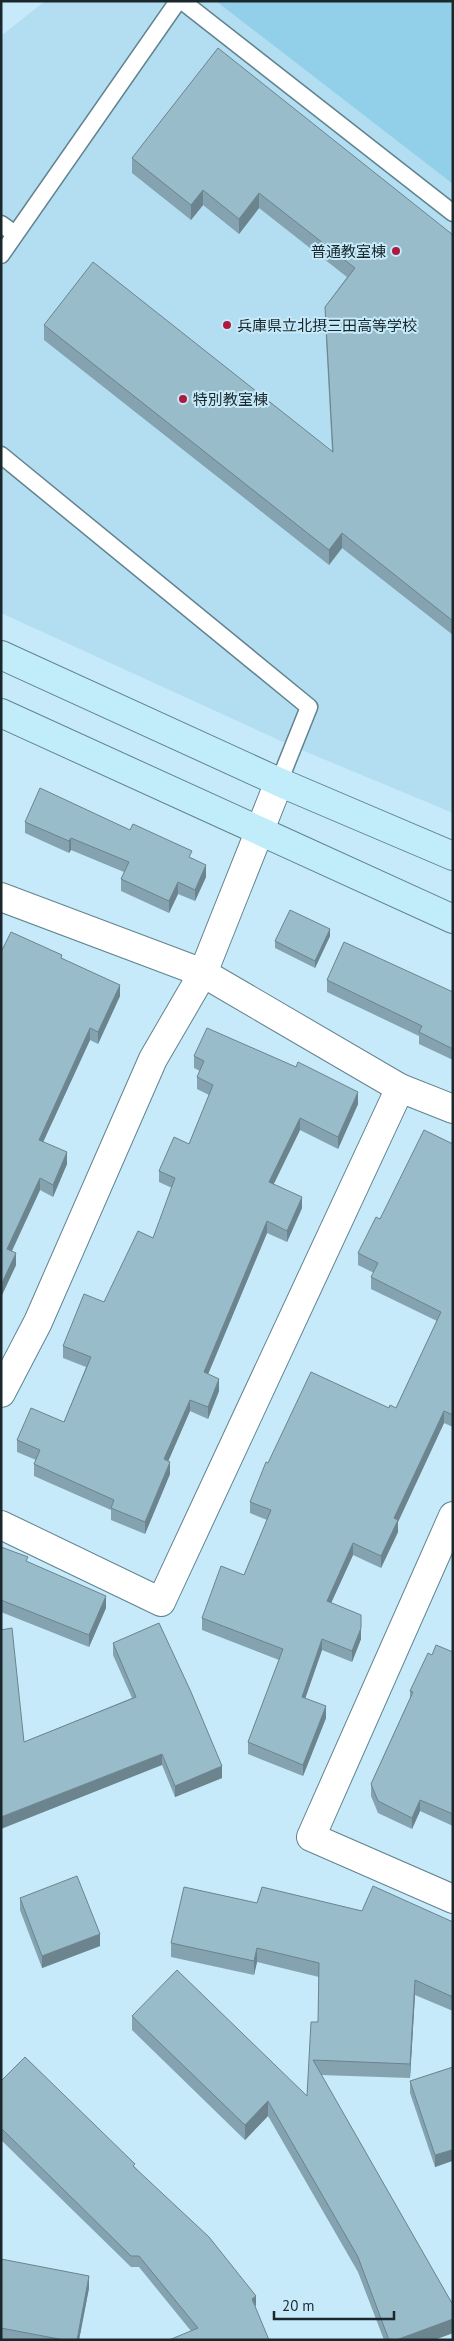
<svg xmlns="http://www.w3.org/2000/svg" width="454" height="2341" viewBox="0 0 454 2341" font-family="'PT Sans','Noto Sans JP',sans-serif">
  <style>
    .built { fill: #b3def1 }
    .green { fill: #91d0e8 }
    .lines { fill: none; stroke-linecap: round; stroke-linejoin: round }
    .lane-casing { stroke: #618390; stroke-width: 19 }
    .street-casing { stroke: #618390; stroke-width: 30 }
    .secondary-casing { stroke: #618390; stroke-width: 30 }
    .lane { stroke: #fff; stroke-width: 16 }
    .street { stroke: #fff; stroke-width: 28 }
    .secondary { stroke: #c1edfa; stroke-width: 28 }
    .wall { fill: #84a2af }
    .shaded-wall { fill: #6b848e }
    .building { fill: #99bccb; stroke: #6b848e }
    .poi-dot { fill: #ae1a3f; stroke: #c6eaf9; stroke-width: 2 }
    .labels { text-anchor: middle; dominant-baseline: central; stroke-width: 4; stroke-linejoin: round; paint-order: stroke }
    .poi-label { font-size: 15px; fill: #1a282d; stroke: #c6eaf9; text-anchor: start }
  </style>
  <rect width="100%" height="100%" fill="#c6eaf9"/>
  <!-- built -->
  <path class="built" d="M 45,1 L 453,1 L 453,813 L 292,746 L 1,613 L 1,36 Z"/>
  <!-- green -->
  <path class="green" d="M 216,1 L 453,1 L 453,184 Z"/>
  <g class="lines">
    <defs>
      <g id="lane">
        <path d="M 182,1 L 453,213"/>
        <path d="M 1,224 L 15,234"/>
        <path d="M 1,255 L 178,1"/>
        <path d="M 1,455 L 309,707 L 279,782"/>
      </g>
      <g id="street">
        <path d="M 1,897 L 203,973 L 400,1088 L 453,1109"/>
        <path d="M 1,1393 L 38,1322 L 153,1059 L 203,973 L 279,782"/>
        <path d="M 453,1516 L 311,1837 L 453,1899"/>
        <path d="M 1,1525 L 161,1602 L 400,1088"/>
      </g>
      <g id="secondary">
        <path d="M 1,655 L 279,782 L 453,856"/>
        <path d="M 1,713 L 453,919"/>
      </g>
    </defs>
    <!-- lane casing -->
    <use href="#lane" class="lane-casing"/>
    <!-- street casing -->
    <use href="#street" class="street-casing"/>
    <!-- secondary casing -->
    <use href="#secondary" class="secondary-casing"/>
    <!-- lane -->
    <use href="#lane" class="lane"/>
    <!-- street -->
    <use href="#street" class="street"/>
    <!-- secondary -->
    <use href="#secondary" class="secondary"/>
  </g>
  <!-- wall -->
  <g class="wall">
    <path d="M 132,158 L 453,235 L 453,635 L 342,548 L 329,565 L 44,340 L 44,325 L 332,451 L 325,321 L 325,307 L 347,277 L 259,208 L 239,234 L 203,205 L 191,220 L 132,173 Z"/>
    <path d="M 25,822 L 192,858 L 206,877 L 195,901 L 178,894 L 169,913 L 121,891 L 121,879 L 124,872 L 71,850 L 69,853 L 25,833 Z"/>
    <path d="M 330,936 L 315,968 L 275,948 L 275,941 Z"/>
    <path d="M 1,952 L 62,958 L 120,996 L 98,1044 L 90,1040 L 43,1142 L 67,1164 L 53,1197 L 40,1190 L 12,1251 L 16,1265 L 2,1295 L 1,1295 Z"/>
    <path d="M 327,980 L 453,992 L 453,1060 L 419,1044 L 419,1036 L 327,992 Z"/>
    <path d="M 194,1056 L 358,1104 L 338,1149 L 300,1130 L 273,1184 L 302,1208 L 287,1242 L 267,1233 L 208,1374 L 219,1391 L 208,1419 L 190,1411 L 168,1461 L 170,1474 L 145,1534 L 111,1520 L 111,1510 L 34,1476 L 34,1464 L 36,1460 L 17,1452 L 17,1440 L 64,1422 L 86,1367 L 63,1358 L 63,1346 L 104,1302 L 153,1238 L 172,1188 L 159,1182 L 159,1171 L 189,1144 L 209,1095 L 197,1089 L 197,1077 L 200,1071 L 194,1068 Z"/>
    <path d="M 453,1144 L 453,1427 L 444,1423 L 398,1522 L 398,1532 L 381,1568 L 353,1555 L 331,1603 L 361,1639 L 352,1662 L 322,1650 L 305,1698 L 326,1718 L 303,1776 L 248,1754 L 248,1742 L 279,1660 L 202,1630 L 202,1618 L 244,1575 L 267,1520 L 250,1513 L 250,1502 L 268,1463 L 389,1408 L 396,1408 L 437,1321 L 371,1289 L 371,1277 L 374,1273 L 358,1265 L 358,1253 L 380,1219 Z"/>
    <path d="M 1,1547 L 106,1608 L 89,1647 L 1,1612 Z"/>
    <path d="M 113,1643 L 222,1778 L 175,1797 L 162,1765 L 24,1742 L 132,1698 L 113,1655 Z"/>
    <path d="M 453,1652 L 453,1826 L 420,1811 L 412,1829 L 378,1813 L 371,1796 L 371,1784 L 410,1698 L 410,1691 L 432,1655 Z"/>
    <path d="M 20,1898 L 100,1946 L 42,1968 L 20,1910 Z"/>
    <path d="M 257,1903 L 362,1911 L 453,1922 L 453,2011 L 415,1995 L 410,2078 L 321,2075 L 453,2305 L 453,2333 L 434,2340 L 384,2340 L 358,2272 L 268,2116 L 245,2140 L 132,2030 L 132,2016 L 307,2096 L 318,2022 L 319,1977 L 257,1962 L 254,1975 L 171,1957 L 171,1943 Z"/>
    <path d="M 453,2067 L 453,2163 L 452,2161 L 435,2167 L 410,2093 L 410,2081 Z"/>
    <path d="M 1,2081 L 135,2167 L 256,2308 L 191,2331 L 139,2267 L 131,2267 L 1,2140 Z"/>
    <path d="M 1,2259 L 89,2288 L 79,2340 L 1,2339 Z"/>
  </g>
  <!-- shaded-wall -->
  <g class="shaded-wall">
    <path d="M 203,190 L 203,205 L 191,220 L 191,205 Z"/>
    <path d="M 259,193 L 259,208 L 239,234 L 239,219 Z"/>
    <path d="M 342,533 L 342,548 L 329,565 L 329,550 Z"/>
    <path d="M 71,838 L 71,850 L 69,853 L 69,841 Z"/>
    <path d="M 206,865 L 206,877 L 195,901 L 195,890 Z"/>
    <path d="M 178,882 L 178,894 L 169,913 L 169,901 Z"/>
    <path d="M 330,929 L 330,936 L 315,968 L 315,961 Z"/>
    <path d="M 120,985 L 120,996 L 98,1044 L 98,1032 Z"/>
    <path d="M 90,1028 L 90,1040 L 39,1151 L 39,1140 Z"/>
    <path d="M 358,1092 L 358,1104 L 338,1149 L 338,1137 Z"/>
    <path d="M 300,1118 L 300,1130 L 269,1194 L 269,1182 Z"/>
    <path d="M 67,1152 L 67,1164 L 53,1197 L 53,1185 Z"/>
    <path d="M 40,1178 L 40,1190 L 7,1261 L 7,1249 Z"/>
    <path d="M 302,1197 L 302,1208 L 287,1242 L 287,1231 Z"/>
    <path d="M 267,1221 L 267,1233 L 204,1384 L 204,1372 Z"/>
    <path d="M 16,1253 L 16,1265 L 2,1295 L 2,1283 Z"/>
    <path d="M 219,1379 L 219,1391 L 208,1419 L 208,1407 Z"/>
    <path d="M 190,1400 L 190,1411 L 164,1471 L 164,1459 Z"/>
    <path d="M 444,1411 L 444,1423 L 398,1522 L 398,1532 L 381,1568 L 381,1556 L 394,1518 Z"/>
    <path d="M 170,1462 L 170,1474 L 145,1534 L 145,1522 Z"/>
    <path d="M 353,1543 L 353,1555 L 327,1612 L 327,1601 Z"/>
    <path d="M 106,1596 L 106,1608 L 89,1647 L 89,1635 Z"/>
    <path d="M 361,1628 L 361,1639 L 352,1662 L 352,1651 Z"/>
    <path d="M 322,1639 L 322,1650 L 302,1708 L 302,1697 Z"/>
    <path d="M 326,1706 L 326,1718 L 303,1776 L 303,1765 Z"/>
    <path d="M 162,1754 L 162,1765 L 1,1829 L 1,1817 Z"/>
    <path d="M 222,1766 L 222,1778 L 175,1797 L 175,1786 Z"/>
    <path d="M 420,1800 L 420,1811 L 412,1829 L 412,1818 Z"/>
    <path d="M 100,1934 L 100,1946 L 42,1968 L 42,1956 Z"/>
    <path d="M 257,1948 L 257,1962 L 254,1975 L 254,1961 Z"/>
    <path d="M 415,1980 L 415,1995 L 410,2078 L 410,2064 Z"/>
    <path d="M 268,2101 L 268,2116 L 245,2140 L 245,2125 Z"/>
    <path d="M 452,2150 L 452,2161 L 435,2167 L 435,2155 Z"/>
    <path d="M 89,2276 L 89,2288 L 79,2340 L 77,2340 Z"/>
    <path d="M 256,2296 L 256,2307 L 252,2299 Z"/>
    <path d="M 453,2319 L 453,2333 L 434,2340 L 396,2340 Z"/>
  </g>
  <!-- building -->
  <g class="building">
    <path d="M 218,48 L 453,235 L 453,621 L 342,533 L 329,550 L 44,325 L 93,262 L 333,452 L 325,307 L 355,268 L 259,193 L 239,219 L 203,190 L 191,205 L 132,158 Z"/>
    <path d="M 40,788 L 130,830 L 133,824 L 192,851 L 189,857 L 206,865 L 195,890 L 178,882 L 169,901 L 121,879 L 129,862 L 71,838 L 69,841 L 25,822 Z"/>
    <path d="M 290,910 L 330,929 L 315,961 L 275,941 Z"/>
    <path d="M 11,932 L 62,955 L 61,958 L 120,985 L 98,1032 L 90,1028 L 39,1140 L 67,1152 L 53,1185 L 40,1178 L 7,1249 L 16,1253 L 2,1283 L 1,1283 L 1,952 Z"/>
    <path d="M 344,942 L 453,992 L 453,1049 L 419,1032 L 422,1026 L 327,980 Z"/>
    <path d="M 207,1028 L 296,1067 L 298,1062 L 358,1092 L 338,1137 L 300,1118 L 269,1182 L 302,1197 L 287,1231 L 267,1221 L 204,1372 L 219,1379 L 208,1407 L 190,1400 L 164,1459 L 170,1462 L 145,1522 L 111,1508 L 114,1500 L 34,1464 L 40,1450 L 17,1440 L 31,1408 L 64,1422 L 91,1357 L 63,1346 L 84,1294 L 104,1302 L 138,1231 L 153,1238 L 175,1178 L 159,1171 L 174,1137 L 189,1144 L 213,1085 L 197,1077 L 204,1061 L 194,1056 Z"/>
    <path d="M 424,1130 L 453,1144 L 453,1415 L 444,1411 L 394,1518 L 398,1520 L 381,1556 L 353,1543 L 327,1601 L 361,1615 L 361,1628 L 352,1651 L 322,1639 L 302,1697 L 326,1706 L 303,1765 L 248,1742 L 283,1649 L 202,1618 L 221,1566 L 244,1575 L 271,1510 L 250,1502 L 266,1462 L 268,1463 L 311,1372 L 389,1408 L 390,1405 L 396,1408 L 441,1312 L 371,1277 L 378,1263 L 358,1253 L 376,1217 L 380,1219 Z"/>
    <path d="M 1,1547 L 28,1557 L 26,1561 L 106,1596 L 89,1635 L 1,1600 Z"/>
    <path d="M 159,1623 L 191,1692 L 222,1766 L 175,1786 L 162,1754 L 1,1817 L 1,1630 L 12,1628 L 24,1742 L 136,1697 L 113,1643 Z"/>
    <path d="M 436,1645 L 453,1652 L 453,1814 L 420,1800 L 412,1818 L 378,1801 L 371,1784 L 413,1692 L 410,1691 L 428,1653 L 432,1655 Z"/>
    <path d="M 77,1876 L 100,1934 L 42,1956 L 20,1898 Z"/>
    <path d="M 373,1886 L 453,1922 L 453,1997 L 415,1980 L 410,2064 L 313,2060 L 453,2305 L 453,2319 L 396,2340 L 389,2340 L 358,2257 L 268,2101 L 245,2125 L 132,2016 L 177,1970 L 307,2096 L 311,2022 L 318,2022 L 319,1963 L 257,1948 L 254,1961 L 171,1943 L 184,1887 L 257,1903 L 262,1887 L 362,1911 Z"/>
    <path d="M 25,2057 L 135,2164 L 133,2166 L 209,2237 L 256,2296 L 252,2299 L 269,2340 L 169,2340 L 198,2328 L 139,2256 L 131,2256 L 1,2128 L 1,2081 Z"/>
    <path d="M 453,2067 L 453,2151 L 452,2150 L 435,2155 L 410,2081 Z"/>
    <path d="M 1,2259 L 89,2276 L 77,2340 L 64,2340 L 1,2328 Z"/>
  </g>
  <!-- markers -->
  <g class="poi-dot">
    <circle cx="396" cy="251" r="5"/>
    <circle cx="227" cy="325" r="5"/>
    <circle cx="183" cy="399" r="5"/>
  </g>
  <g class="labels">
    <!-- poi labels -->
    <g class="poi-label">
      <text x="386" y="251" text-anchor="end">普通教室棟</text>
      <text x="237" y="325">兵庫県立北摂三田高等学校</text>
      <text x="193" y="399">特別教室棟</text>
    </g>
  </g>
  <!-- border -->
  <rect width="454" height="2341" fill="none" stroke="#1a282d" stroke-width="5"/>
  <!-- scale -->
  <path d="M274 2311v8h120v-8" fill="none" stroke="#1a282d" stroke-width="2.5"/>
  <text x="282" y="2311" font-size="15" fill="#1a282d" stroke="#c6eaf9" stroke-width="4" paint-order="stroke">20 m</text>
</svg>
